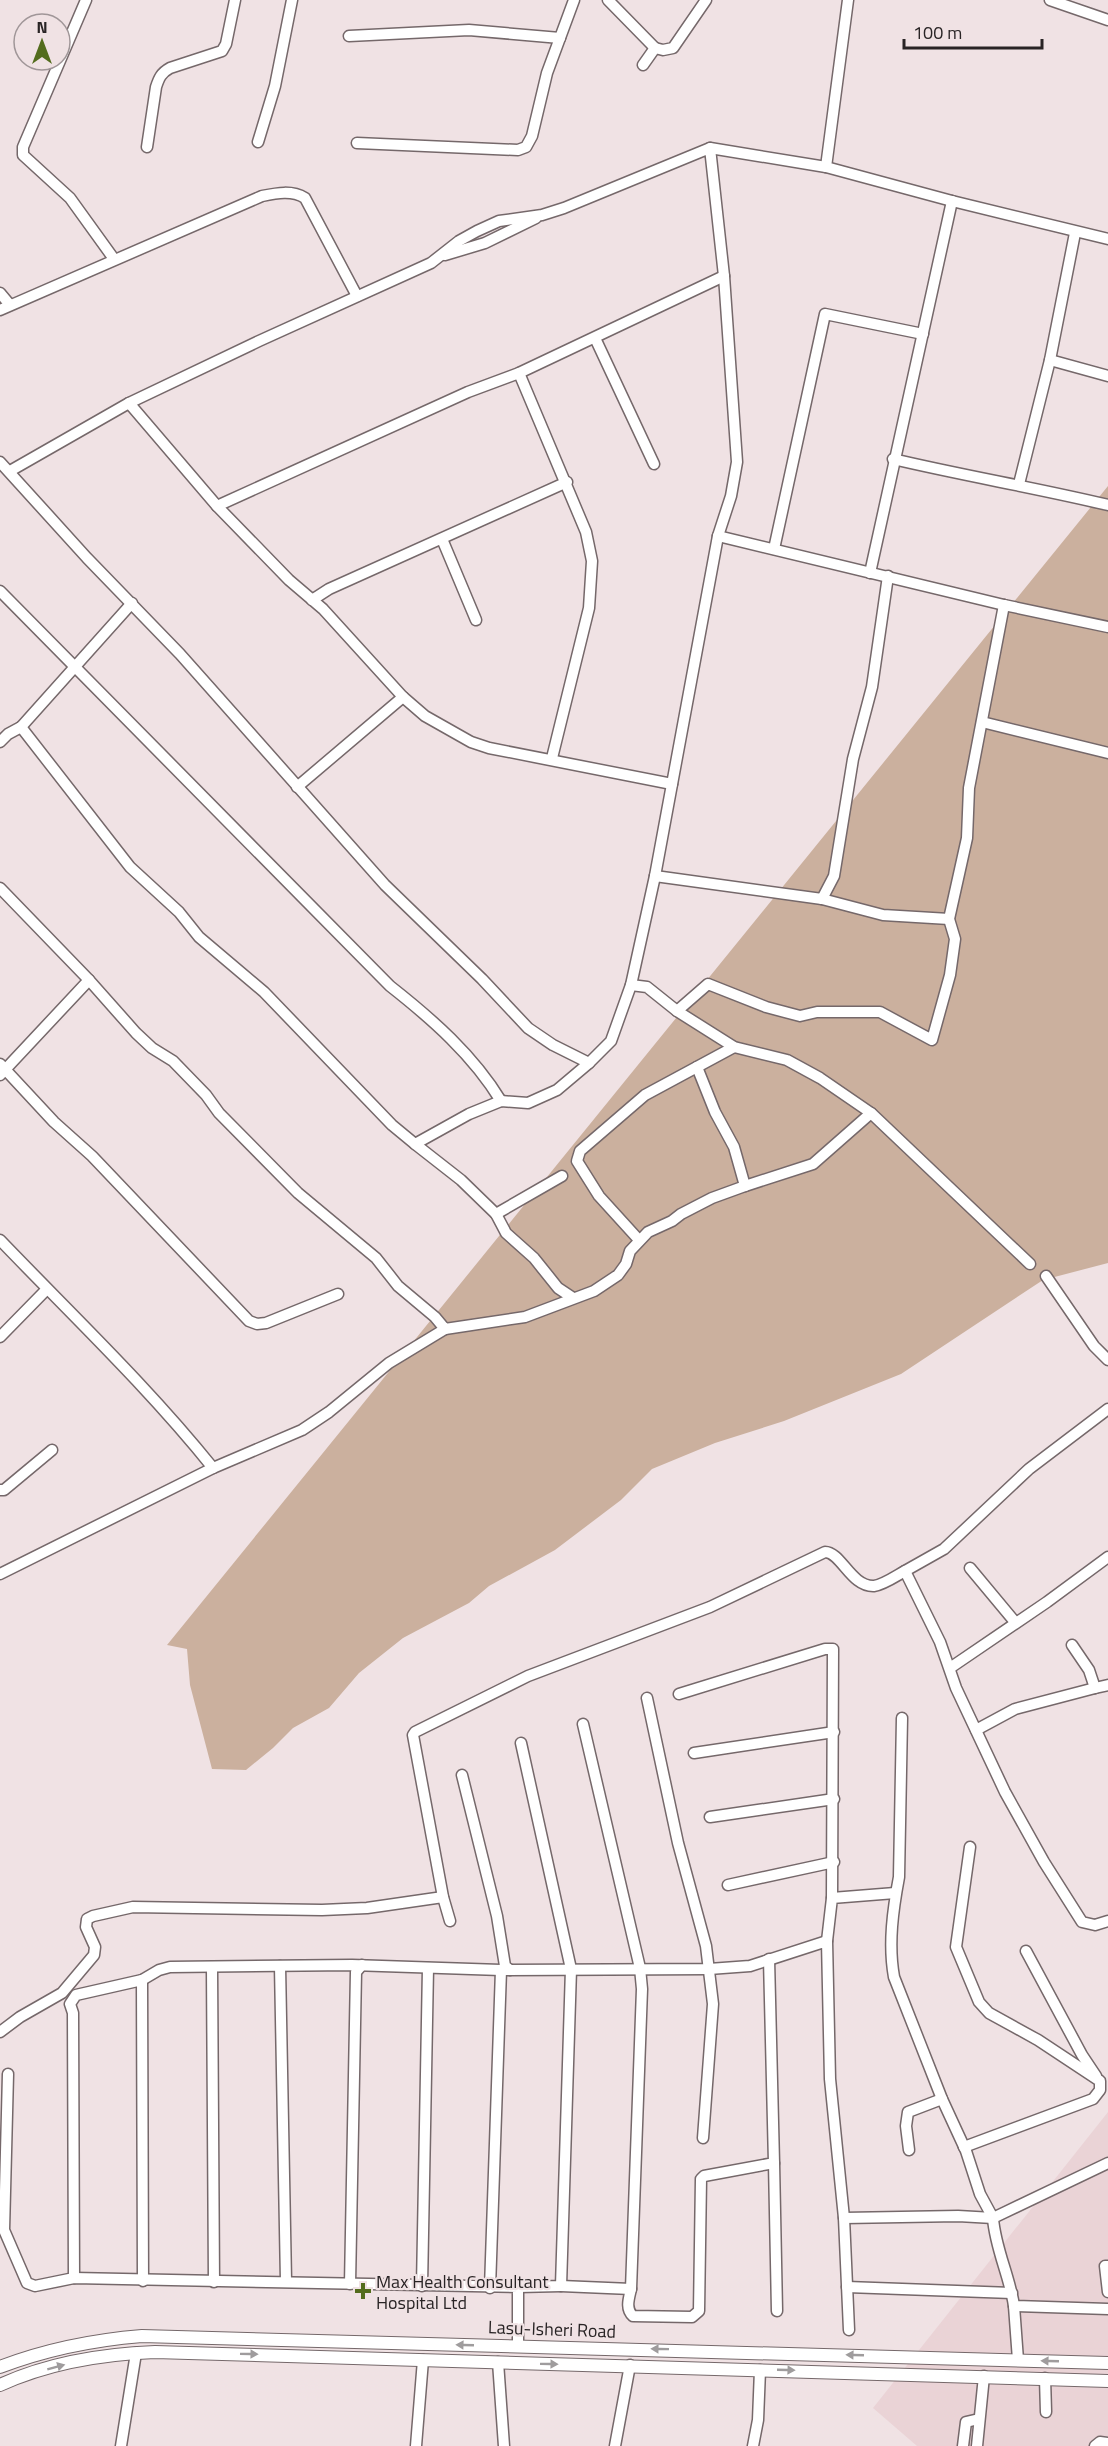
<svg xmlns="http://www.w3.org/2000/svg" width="1108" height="2446" viewBox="0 0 1108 2446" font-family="'Titillium Web',sans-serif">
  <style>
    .built { fill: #ead3d6 }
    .green { fill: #cbb09e }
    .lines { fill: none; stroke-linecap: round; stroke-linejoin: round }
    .minor-casing { stroke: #75686a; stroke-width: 13 }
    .major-casing { stroke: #75686a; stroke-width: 14 }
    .minor { stroke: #fff; stroke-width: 10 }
    .major { stroke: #fff; stroke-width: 12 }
    .oneway { fill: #9f9c9d }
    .poi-dot { fill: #536c1d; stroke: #f0e2e4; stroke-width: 2 }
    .labels { text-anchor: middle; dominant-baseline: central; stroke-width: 4.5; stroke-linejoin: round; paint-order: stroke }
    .poi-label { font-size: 18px; fill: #292425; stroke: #f0e2e4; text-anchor: start }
    .street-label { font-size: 18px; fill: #292425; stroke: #f0e2e4 }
  </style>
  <rect width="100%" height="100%" fill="#f0e2e4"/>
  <!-- built -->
  <path class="built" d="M 1108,2112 L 1108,2446 L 917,2446 L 873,2408 Z"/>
  <!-- green -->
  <path class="green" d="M 1108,486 L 1108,1263 L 1043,1280 L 901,1374 L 784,1421 L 715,1443 L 652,1469 L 621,1500 L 555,1550 L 489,1586 L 469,1603 L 403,1638 L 359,1673 L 329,1708 L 293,1728 L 273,1748 L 246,1770 L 212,1769 L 190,1685 L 187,1649 L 167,1645 Z"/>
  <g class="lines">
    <defs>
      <g id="minor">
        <path d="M 86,0 L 23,147 L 23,155 L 70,198 L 114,259"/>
        <path d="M 608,0 L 655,48"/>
        <path d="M 848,0 L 826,167 L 952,201 L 1108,239"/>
        <path d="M 1050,0 L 1108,20"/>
        <path d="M 349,36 L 469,30 L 560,38"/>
        <path d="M 643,65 L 655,48 L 663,50 L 673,48 L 706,0"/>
        <path d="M 258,142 L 275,86 L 292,0"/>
        <path d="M 357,143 L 518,150 L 526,147 L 532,136 L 547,73 L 574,0"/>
        <path d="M 147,147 L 156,87 C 159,78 161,73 170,68 L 222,51 L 226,44 L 235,0"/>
        <path d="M 710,148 L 826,167"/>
        <path d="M 445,255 L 485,243 L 536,218"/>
        <path d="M 0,293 L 10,305"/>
        <path d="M 0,310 L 262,196 C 277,193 292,190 305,198 L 357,296"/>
        <path d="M 595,338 L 654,464"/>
        <path d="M 1050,360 L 1108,376"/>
        <path d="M 519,373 L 586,532 L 592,561 L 589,608 L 552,758"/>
        <path d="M 129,403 L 217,506 L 289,580 L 323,609 L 403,697 L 425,716 L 471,742 L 489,748 L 672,784"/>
        <path d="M 893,459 C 965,476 1037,488 1108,505"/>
        <path d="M 0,462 L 87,558 L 180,654 L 385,885 L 482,979 L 528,1028 L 553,1045 L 589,1063 L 611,1041 L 631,985 L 647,987 L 677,1011 L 734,1047 L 787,1060 L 820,1078 L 871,1113 L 1030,1264"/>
        <path d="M 10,471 L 129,403 L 259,341 L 431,263 L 459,241 L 477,231 L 499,221 L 542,215 L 564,208 L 710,148 L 724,276 L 737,462 L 731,496 L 718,536 L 655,876 L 631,985"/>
        <path d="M 1019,484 L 1050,360 L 1075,233"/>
        <path d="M 217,506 L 468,392 L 519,373 L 724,276"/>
        <path d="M 718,536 L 1004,605 L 1108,627"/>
        <path d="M 442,539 L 476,620"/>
        <path d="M 774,549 L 825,314 L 923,334"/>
        <path d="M 870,573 L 952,201"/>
        <path d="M 0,591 L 390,986 C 432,1019 473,1055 501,1101"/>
        <path d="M 312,600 L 329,589 L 567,482"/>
        <path d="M 982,722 L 1108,753"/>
        <path d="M 21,727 L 130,867 L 179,912 L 199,937 L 264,992 L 392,1125 L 415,1144 L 469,1114 L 501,1101 L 528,1103 L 557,1090 L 589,1063"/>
        <path d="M 0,742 L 8,734 L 21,727 L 132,603"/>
        <path d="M 297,787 L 403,697"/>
        <path d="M 655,876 L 822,899 L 883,915 L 949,919"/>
        <path d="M 0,888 L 89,980 L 136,1033 L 152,1048 L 173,1061 L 206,1095 L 219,1113 L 298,1193 L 376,1258 L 398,1286 L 435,1317 L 445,1329 L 525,1317 L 594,1291 L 618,1275 L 626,1264 L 630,1251 L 648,1232 L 672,1221 L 681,1214 L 712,1198 L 745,1186 L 734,1147 L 715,1112 L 697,1067"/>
        <path d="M 822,899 L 834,876 L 853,759 L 872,687 L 888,576"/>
        <path d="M 677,1011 L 708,984 L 766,1007 L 800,1016 L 817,1012 L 880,1012 L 932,1040 L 950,975 L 955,939 L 949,919 L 967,838 L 969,788 L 1004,605"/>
        <path d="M 0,1064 L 54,1122 L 92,1156 L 249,1321 L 257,1324 L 266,1323 L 338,1294"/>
        <path d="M 0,1075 L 89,980"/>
        <path d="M 415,1144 L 461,1180 L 496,1214 L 506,1233 L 534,1258 L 558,1288 L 573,1298"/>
        <path d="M 745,1186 L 813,1164 L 871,1113"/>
        <path d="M 496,1214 L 562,1176"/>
        <path d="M 0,1240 C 72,1315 148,1387 213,1468"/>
        <path d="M 639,1240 L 599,1196 L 577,1161 L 580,1151 L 645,1095 L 734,1047"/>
        <path d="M 1046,1276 L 1094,1346 L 1108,1360"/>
        <path d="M 0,1337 L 47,1289"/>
        <path d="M 1108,1409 L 1029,1469 L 944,1549 L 905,1571 L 940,1642 L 956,1688 L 1005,1792 L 1044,1862 L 1082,1922 L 1095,1925 L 1108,1921"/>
        <path d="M 0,1490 L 4,1490 L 52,1450"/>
        <path d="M 970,1568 L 1015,1622"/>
        <path d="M 0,1574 L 213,1468 L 302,1430 L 329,1412 L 389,1363 L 445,1329"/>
        <path d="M 1072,1645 L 1089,1670 L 1095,1688 L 1108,1685"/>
        <path d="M 950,1668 L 1047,1602 L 1108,1557"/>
        <path d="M 679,1694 L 825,1649 L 833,1649 L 832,1898"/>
        <path d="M 647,1698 L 678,1843 L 706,1946 L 713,2004 L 703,2138"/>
        <path d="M 902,1718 L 899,1877 C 893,1909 888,1944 894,1977 L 942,2099 L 966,2151 L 980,2194 L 993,2218"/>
        <path d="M 583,1724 L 640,1968 L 642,1989 L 631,2289"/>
        <path d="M 976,1730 L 1015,1709 L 1095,1688"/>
        <path d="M 694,1753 L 834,1732"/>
        <path d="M 462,1775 L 497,1916 L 505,1966 L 510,1970"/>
        <path d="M 710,1817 L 834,1799"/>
        <path d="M 728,1885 L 834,1862"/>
        <path d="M 450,1921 L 443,1897 L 413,1735 L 415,1732 L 528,1676 L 710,1607 L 825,1552 C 841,1552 851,1587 874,1586 C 883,1585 896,1576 905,1571"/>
        <path d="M 827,1941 L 832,1898 L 895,1893"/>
        <path d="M 1026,1951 L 1082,2055 L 1096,2076"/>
        <path d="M 280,1966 L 286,2281"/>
        <path d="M 212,1968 L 214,2282"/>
        <path d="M 142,1980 L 143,2281"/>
        <path d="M 0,2032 L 20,2017 L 62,1993 L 94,1955 L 95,1947 L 86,1927 L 87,1919 L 93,1916 L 133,1907 L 322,1910 L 367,1908 L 443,1897"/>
        <path d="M 8,2074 L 4,2230 L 27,2283 L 35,2286 L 74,2278 L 518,2287 L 518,2346"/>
        <path d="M 964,2147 L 1093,2099 L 1100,2090 L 1100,2081 L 1038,2040 L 989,2013 L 979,2002 L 956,1947 L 970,1847"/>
        <path d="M 909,2150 L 906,2126 L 908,2112 L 942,2099"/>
        <path d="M 774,2163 L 777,2311"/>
        <path d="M 1108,2163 L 993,2218 C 995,2248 1010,2277 1014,2306 L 1108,2309"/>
        <path d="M 844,2218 L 958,2216 L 993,2218"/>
        <path d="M 1108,2266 L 1105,2266 L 1108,2292"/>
        <path d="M 74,2278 L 73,2013 L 70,2004 L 76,1995 L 142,1980 L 159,1970 L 170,1967 L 352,1965 L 501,1970 L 709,1969 L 750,1966 L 827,1941 L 830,2079 L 844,2218 L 849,2330"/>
        <path d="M 350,2284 L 356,1972 L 362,1965"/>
        <path d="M 422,2286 L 428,1968"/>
        <path d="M 561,2286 L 631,2289 C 629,2298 625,2309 633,2316 L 692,2317 L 699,2311 L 701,2179 L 704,2176 L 774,2163 L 769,1959"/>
        <path d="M 518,2287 L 561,2286 L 571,1969 L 521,1743"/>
        <path d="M 847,2287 L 1012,2293"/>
        <path d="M 490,2288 L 501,1970"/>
        <path d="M 1014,2306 L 1018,2360"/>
        <path d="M 498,2362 L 504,2446"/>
        <path d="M 1045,2378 L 1046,2412"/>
        <path d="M 121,2446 L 136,2353"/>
        <path d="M 416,2446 L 423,2360"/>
        <path d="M 615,2446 L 630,2365"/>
        <path d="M 753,2446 L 758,2420 L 760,2370"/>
        <path d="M 963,2446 L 966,2422 L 979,2419"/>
        <path d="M 977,2446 L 984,2376"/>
        <path d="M 1095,2446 L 1100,2442 L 1108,2443"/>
      </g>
      <g id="major">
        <path d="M 0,2367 C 47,2349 93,2340 142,2336 L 1108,2363"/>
        <path d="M 0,2385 C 48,2363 103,2354 155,2352 L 1108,2381"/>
      </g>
    </defs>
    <!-- minor casing -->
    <use href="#minor" class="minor-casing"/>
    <!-- major casing -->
    <use href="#major" class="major-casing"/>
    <!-- minor -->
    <use href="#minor" class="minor"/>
    <!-- major -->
    <use href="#major" class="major"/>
  </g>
  <!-- one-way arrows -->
  <defs><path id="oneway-solid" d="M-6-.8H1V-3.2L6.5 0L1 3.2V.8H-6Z" transform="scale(1.5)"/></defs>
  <g class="oneway">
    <use href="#oneway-solid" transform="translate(465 2345) rotate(-178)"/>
    <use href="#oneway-solid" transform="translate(660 2349) rotate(-179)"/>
    <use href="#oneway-solid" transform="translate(249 2354) rotate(1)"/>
    <use href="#oneway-solid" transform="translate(855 2355) rotate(-178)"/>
    <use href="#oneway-solid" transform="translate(1050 2361) rotate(-178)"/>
    <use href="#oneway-solid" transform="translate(549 2364) rotate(1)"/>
    <use href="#oneway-solid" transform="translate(56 2367) rotate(-15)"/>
    <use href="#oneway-solid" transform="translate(786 2370) rotate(2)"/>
  </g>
  <!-- markers -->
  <path class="poi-dot" d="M360 2282h6v6h6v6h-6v6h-6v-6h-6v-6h6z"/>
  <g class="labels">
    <!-- poi labels -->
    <g class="poi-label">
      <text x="376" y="2281">Max Health Consultant<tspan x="376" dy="21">Hospital Ltd</tspan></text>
    </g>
    <!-- street labels -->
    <g class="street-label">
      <text transform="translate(552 2329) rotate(2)">Lasu-Isheri Road</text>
    </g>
  </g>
  <!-- north arrow -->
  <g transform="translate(42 42)"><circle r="28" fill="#f0e2e4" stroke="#a09698" stroke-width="1.5"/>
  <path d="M0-4.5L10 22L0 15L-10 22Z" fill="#536c1d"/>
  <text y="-9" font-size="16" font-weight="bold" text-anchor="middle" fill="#292425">N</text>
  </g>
  <!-- scale -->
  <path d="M904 39v9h138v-9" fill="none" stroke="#292425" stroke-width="3"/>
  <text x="913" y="39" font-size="18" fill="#292425" stroke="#f0e2e4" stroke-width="4.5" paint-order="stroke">100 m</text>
</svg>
